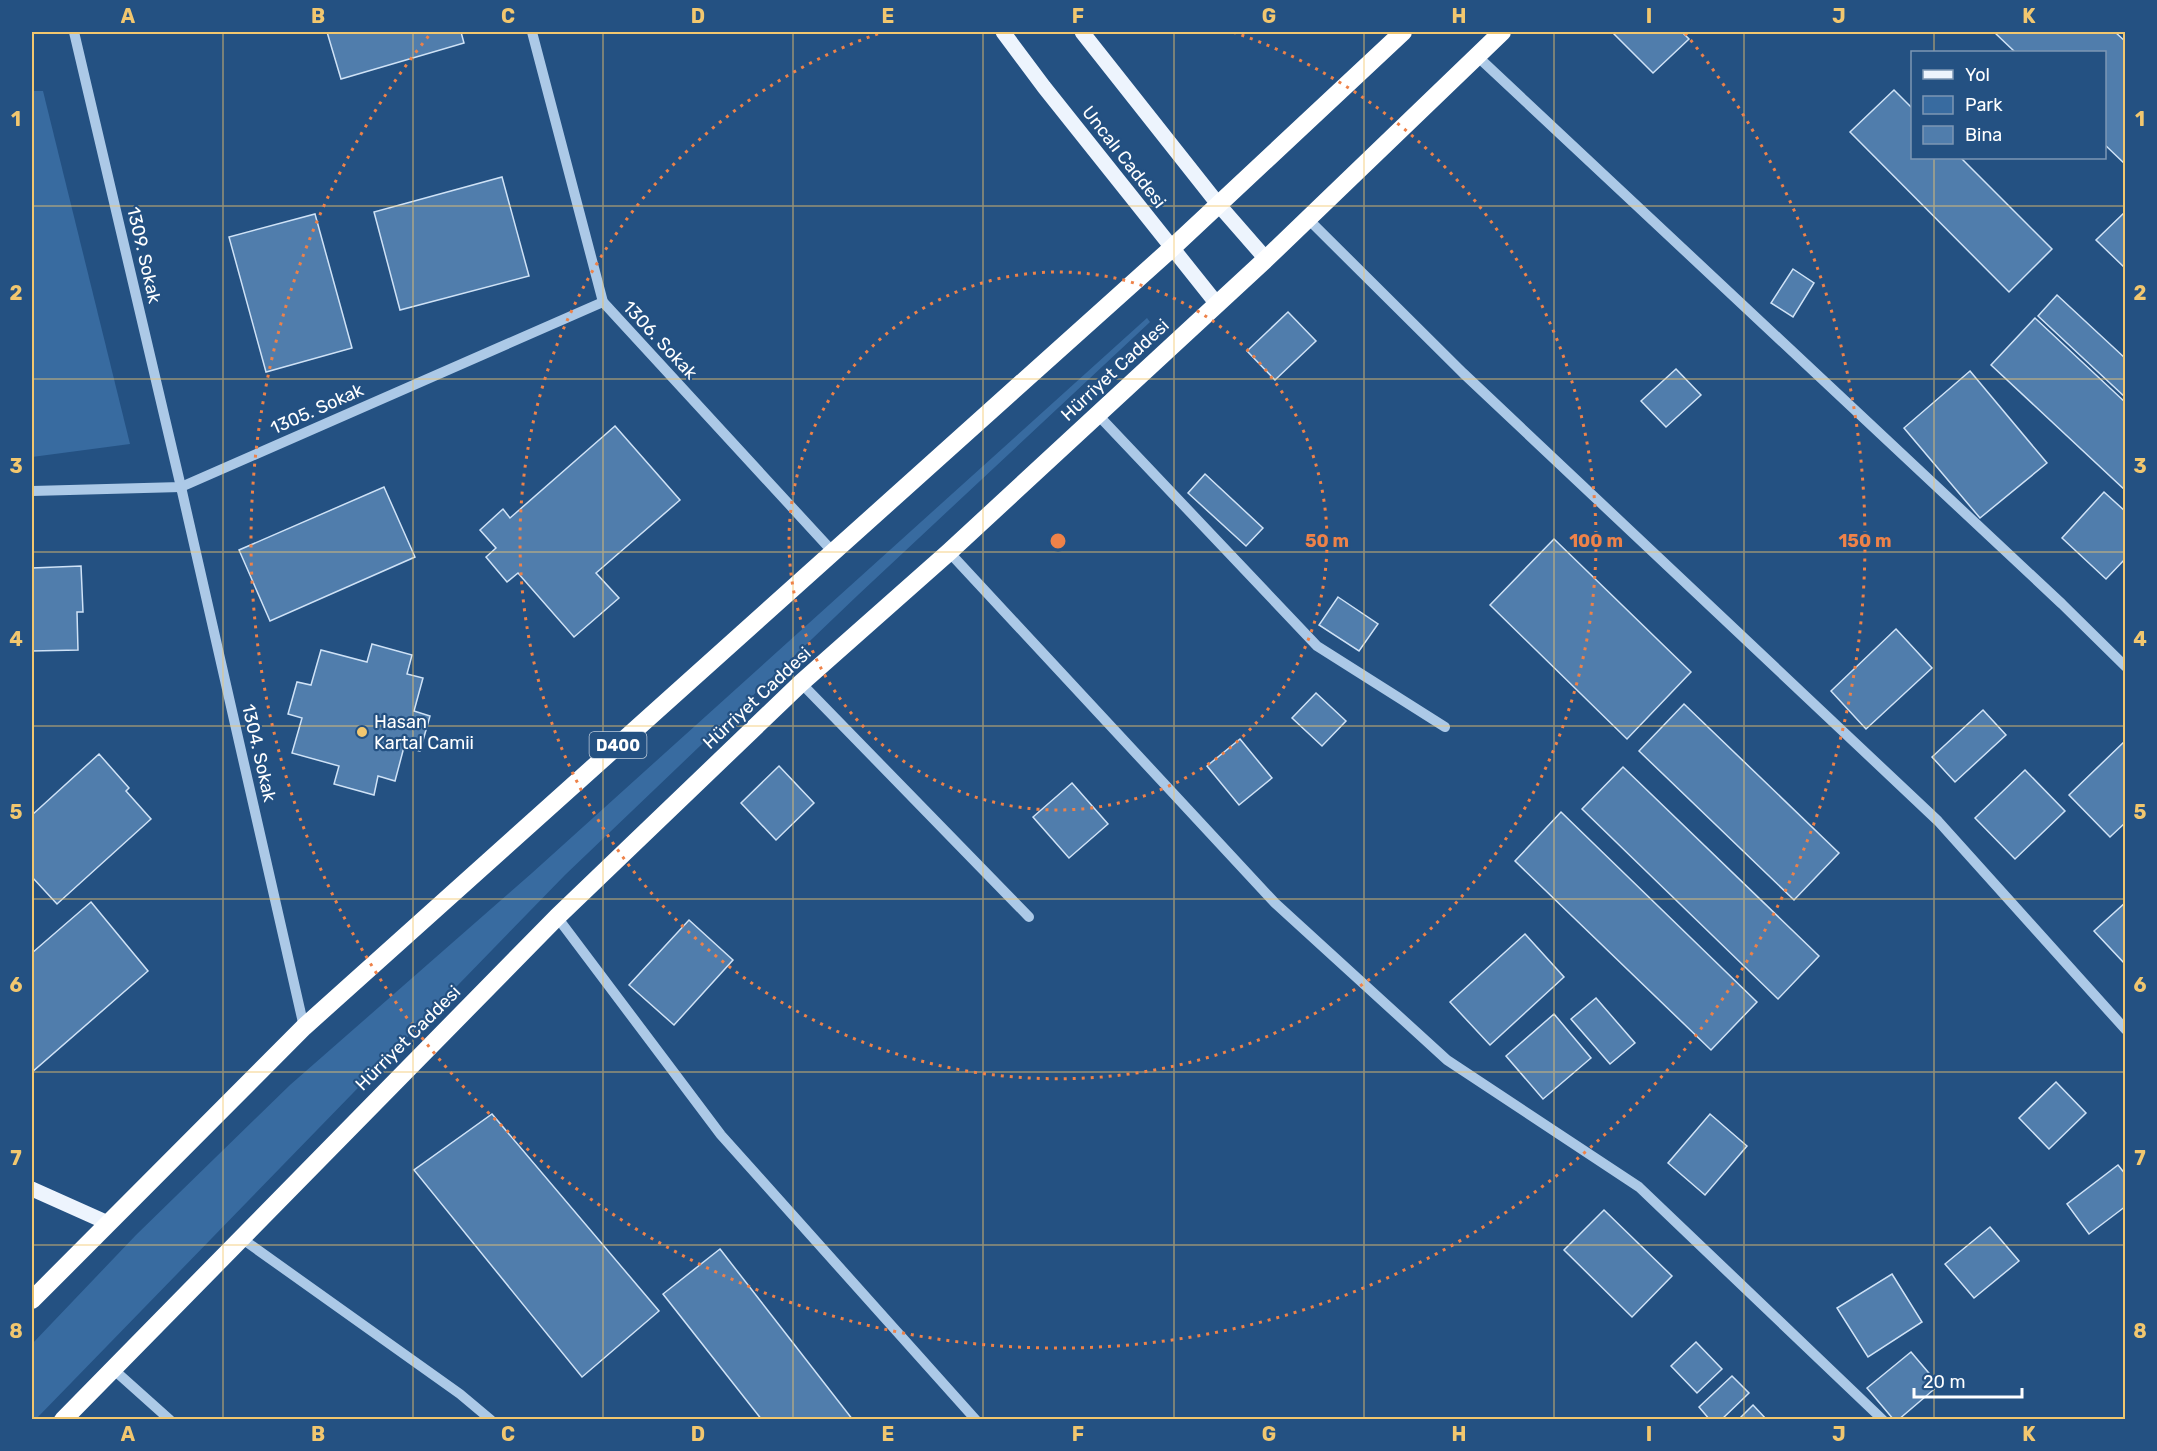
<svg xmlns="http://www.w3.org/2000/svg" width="2157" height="1451" viewBox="0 0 2157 1451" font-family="Rubik,sans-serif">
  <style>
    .green { fill: #386ba0 }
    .building { fill: #507dac; stroke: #cfe2f6; stroke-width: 1.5 }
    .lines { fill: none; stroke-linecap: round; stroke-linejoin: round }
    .minor { stroke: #acc9e7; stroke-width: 10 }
    .major { stroke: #edf4fd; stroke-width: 15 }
    .highway { stroke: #fff; stroke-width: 18 }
    .grid { fill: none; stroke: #f2c76f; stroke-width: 1.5; stroke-opacity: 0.55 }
    .ring { fill: none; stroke: #ee8249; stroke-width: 3; stroke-dasharray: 3 6 }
    .poi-dot { fill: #f2c76f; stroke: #245182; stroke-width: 2 }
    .labels { text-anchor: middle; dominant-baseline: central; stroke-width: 4.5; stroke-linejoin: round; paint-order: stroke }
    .shield { fill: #245182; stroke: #bdcbda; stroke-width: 1.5 }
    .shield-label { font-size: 16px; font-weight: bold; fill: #fff }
    .street-label { font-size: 18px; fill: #fff; stroke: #245182 }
    .poi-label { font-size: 18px; fill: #fff; stroke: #245182; text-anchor: start }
    .centre { fill: #ee8249; stroke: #245182; stroke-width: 3 }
    .ring-label { font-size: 18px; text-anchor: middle; font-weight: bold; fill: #ee8249; stroke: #245182; stroke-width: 4.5; stroke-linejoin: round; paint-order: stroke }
    .neatline { fill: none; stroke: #f2c76f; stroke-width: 2 }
    .grid-label { font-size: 20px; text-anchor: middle; font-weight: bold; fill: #f2c76f }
  </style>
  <rect width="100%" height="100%" fill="#245182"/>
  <!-- green -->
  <g class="green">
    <path d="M 32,91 L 43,91 L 130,444 L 32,457 Z"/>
    <path d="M 1147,318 L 1150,322 L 858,595 L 565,875 L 36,1419 L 32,1419 L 32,1344 L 136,1235 L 290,1085 L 532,873 Z"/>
  </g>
  <!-- building -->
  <g class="building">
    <path d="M 327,32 L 461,32 L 464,43 L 341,79 Z"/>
    <path d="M 1612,32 L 1682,32 L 1689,39 L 1653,73 Z"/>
    <path d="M 1994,32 L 2115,32 L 2126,42 L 2126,165 L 2104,144 L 2104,52 L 2015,52 Z"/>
    <path d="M 1894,90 L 1912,108 L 1912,158 L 1961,158 L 2052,249 L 2009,292 L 1850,132 Z"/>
    <path d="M 502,177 L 529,276 L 400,310 L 374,212 Z"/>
    <path d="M 2126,211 L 2126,269 L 2096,240 Z"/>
    <path d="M 315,214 L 352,348 L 266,372 L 229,237 Z"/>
    <path d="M 1793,269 L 1814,283 L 1793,317 L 1771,303 Z"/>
    <path d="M 2057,295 L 2126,359 L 2126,398 L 2038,316 Z"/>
    <path d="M 1288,312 L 1316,341 L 1275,380 L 1247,351 Z"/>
    <path d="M 2035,318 L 2126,403 L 2126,491 L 1991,365 Z"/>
    <path d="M 1676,369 L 1701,395 L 1666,427 L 1641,401 Z"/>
    <path d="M 1970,371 L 2047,463 L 1980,518 L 1904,428 Z"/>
    <path d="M 615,426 L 680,500 L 596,573 L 619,598 L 574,637 L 518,573 L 507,582 L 486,557 L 496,548 L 480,530 L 503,509 L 510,518 Z"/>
    <path d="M 1205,474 L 1263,528 L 1246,546 L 1188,493 Z"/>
    <path d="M 384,487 L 415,557 L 270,621 L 239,550 Z"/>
    <path d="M 2104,492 L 2126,512 L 2126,558 L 2106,579 L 2062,538 Z"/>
    <path d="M 1554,539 L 1691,672 L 1627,739 L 1490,605 Z"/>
    <path d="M 81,566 L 83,612 L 77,612 L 78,650 L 32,651 L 32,568 Z"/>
    <path d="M 1338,597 L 1378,624 L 1359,651 L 1319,625 Z"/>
    <path d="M 1896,629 L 1932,668 L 1866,729 L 1831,691 Z"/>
    <path d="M 372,644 L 412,655 L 407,674 L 423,678 L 414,711 L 430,716 L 420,751 L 404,747 L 395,781 L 378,776 L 374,795 L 334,784 L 339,766 L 292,753 L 302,718 L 288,714 L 297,682 L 311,685 L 321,650 L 367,662 Z"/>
    <path d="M 1316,693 L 1346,721 L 1322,746 L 1292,718 Z"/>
    <path d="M 1684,704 L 1839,853 L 1794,900 L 1639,751 Z"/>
    <path d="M 1983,710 L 2006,735 L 1955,782 L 1932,757 Z"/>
    <path d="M 1240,739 L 1272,778 L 1239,805 L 1207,766 Z"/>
    <path d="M 2126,740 L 2126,822 L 2110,837 L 2069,795 Z"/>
    <path d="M 99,754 L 129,788 L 126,791 L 151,819 L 57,904 L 32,877 L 32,815 Z"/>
    <path d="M 779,766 L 814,803 L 776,840 L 741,803 Z"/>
    <path d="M 1623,767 L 1819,956 L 1778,999 L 1582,809 Z"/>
    <path d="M 2025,770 L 2065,811 L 2015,859 L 1975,818 Z"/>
    <path d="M 1072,783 L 1108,824 L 1069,858 L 1033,817 Z"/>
    <path d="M 1561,812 L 1757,1002 L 1711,1050 L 1515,861 Z"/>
    <path d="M 91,902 L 148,971 L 32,1072 L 32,953 Z"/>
    <path d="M 2126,902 L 2126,965 L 2094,931 Z"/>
    <path d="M 689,920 L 733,960 L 674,1025 L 629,985 Z"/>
    <path d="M 1525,934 L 1564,977 L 1490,1045 L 1450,1002 Z"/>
    <path d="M 1596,998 L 1635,1043 L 1610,1064 L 1571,1019 Z"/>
    <path d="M 1554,1014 L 1591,1058 L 1543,1099 L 1506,1056 Z"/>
    <path d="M 2056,1082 L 2086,1113 L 2049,1149 L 2019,1118 Z"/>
    <path d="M 492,1114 L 659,1311 L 582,1377 L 414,1170 Z"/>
    <path d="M 1710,1114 L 1747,1146 L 1705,1195 L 1668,1163 Z"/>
    <path d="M 2118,1165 L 2126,1175 L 2126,1206 L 2089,1234 L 2067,1204 Z"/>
    <path d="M 1604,1210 L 1672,1276 L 1632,1317 L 1564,1250 Z"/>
    <path d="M 1990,1227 L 2019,1261 L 1974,1298 L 1945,1264 Z"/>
    <path d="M 720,1249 L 853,1420 L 762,1420 L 663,1294 Z"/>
    <path d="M 1892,1274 L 1922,1322 L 1868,1357 L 1837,1308 Z"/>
    <path d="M 1696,1342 L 1722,1369 L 1697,1393 L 1671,1366 Z"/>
    <path d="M 1911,1352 L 1939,1385 L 1898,1420 L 1894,1420 L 1867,1388 Z"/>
    <path d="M 1732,1376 L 1749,1393 L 1721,1420 L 1710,1420 L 1699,1407 Z"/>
    <path d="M 1753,1405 L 1767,1420 L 1738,1420 Z"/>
  </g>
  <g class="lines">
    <!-- minor -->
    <g class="minor">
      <path d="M 74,32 L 181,487 L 304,1027"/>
      <path d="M 532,32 L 603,302 L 833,552"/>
      <path d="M 1477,56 L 2062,604 L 2126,667"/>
      <path d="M 1308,219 L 1463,373 L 1938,821 L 2126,1030"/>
      <path d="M 1098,415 L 1317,646 L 1445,727"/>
      <path d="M 32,491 L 181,487 L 603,302"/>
      <path d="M 949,552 L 1275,903 L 1447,1060 L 1639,1187 L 1883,1420"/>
      <path d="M 801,683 L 1029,917"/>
      <path d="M 557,917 L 721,1135 L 976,1420"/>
      <path d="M 241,1238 L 460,1394 L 491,1420"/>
      <path d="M 113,1369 L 170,1420"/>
    </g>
    <!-- major -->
    <g class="major">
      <path d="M 1003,32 L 1044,87 L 1217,304"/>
      <path d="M 1082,32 L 1218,204 L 1266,259"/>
      <path d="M 32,1189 L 108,1223"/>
    </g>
    <!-- highway -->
    <g class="highway">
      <path d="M 32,1300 L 304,1027 L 1172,248 L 1403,32"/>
      <path d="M 63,1420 L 557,917 L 801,683 L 949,552 L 1266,259 L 1502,32"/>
    </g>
  </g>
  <!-- grid -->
  <path class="grid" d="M 223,32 L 223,1420M 413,32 L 413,1420M 603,32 L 603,1420M 793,32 L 793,1420M 983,32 L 983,1420M 1174,32 L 1174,1420M 1364,32 L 1364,1420M 1554,32 L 1554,1420M 1744,32 L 1744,1420M 1934,32 L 1934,52M 1934,158 L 1934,1420M 32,206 L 2126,206M 32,379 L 2126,379M 32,552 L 2126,552M 32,726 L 2126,726M 32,899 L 2126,899M 32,1072 L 2126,1072M 32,1245 L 2126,1245"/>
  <!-- distance rings -->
  <g class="ring">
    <circle cx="1058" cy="541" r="269"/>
    <path d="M1233 32A538 538 0 1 1 883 32"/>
    <path d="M1685 33A807 807 0 1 1 431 33"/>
  </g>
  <!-- markers -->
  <circle class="poi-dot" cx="362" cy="732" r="6"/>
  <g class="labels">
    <!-- shield labels -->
    <rect class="shield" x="589.5" y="732" width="57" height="26" rx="4.5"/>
    <g class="shield-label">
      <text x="618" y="745">D400</text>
    </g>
    <!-- street labels -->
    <g class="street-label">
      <text transform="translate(1124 157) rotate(52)">Uncalı Caddesi</text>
      <text transform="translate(144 255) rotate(77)">1309. Sokak</text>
      <text transform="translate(660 340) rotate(47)">1306. Sokak</text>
      <text transform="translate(1115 370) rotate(-43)">Hürriyet Caddesi</text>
      <text transform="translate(317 409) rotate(-24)">1305. Sokak</text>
      <text transform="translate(757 698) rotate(-43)">Hürriyet Caddesi</text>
      <text transform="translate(259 753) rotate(77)">1304. Sokak</text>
      <text transform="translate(408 1038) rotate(-45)">Hürriyet Caddesi</text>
    </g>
    <!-- poi labels -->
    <g class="poi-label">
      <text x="374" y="722">Hasan<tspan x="374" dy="21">Kartal Camii</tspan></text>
    </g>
  </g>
  <circle cx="1058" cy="541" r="9" class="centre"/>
  <g class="ring-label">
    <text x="1327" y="547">50 m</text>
    <text x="1596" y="547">100 m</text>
    <text x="1865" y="547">150 m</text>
  </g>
  <!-- border -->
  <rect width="2157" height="1451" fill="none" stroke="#245182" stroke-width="66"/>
  <!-- legend -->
  <rect x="1911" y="51" width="195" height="108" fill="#245182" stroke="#7c97b4" stroke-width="1.5"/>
  <rect x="1923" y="70" width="30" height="9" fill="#edf4fd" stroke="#7c97b4" stroke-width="1.5"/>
  <text x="1965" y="81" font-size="18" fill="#ffffff">Yol</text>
  <rect x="1923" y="96" width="30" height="18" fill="#386ba0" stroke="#7c97b4" stroke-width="1.5"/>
  <text x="1965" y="111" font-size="18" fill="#ffffff">Park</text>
  <rect x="1923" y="126" width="30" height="18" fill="#507dac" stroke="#7c97b4" stroke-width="1.5"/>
  <text x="1965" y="141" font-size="18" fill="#ffffff">Bina</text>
  <!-- scale -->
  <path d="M1914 1388v9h108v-9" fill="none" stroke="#ffffff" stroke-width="3"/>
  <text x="1923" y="1388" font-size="18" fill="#ffffff" stroke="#245182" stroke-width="4.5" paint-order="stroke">20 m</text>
  <rect x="33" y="33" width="2091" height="1385" class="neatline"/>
  <g class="grid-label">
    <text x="128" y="23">A</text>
    <text x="318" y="23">B</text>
    <text x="508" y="23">C</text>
    <text x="698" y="23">D</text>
    <text x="888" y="23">E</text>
    <text x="1078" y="23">F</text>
    <text x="1269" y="23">G</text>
    <text x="1459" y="23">H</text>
    <text x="1649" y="23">I</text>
    <text x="1839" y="23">J</text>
    <text x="2029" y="23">K</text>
    <text x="16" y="126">1</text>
    <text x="2140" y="126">1</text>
    <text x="16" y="300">2</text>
    <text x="2140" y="300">2</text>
    <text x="16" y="473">3</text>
    <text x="2140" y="473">3</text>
    <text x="16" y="646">4</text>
    <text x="2140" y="646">4</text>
    <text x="16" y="819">5</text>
    <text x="2140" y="819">5</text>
    <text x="16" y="992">6</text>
    <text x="2140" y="992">6</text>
    <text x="16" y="1165">7</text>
    <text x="2140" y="1165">7</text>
    <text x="16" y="1338">8</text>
    <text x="2140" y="1338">8</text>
    <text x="128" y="1441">A</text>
    <text x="318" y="1441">B</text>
    <text x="508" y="1441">C</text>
    <text x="698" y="1441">D</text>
    <text x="888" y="1441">E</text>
    <text x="1078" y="1441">F</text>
    <text x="1269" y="1441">G</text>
    <text x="1459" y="1441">H</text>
    <text x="1649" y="1441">I</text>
    <text x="1839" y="1441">J</text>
    <text x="2029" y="1441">K</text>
  </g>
</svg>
